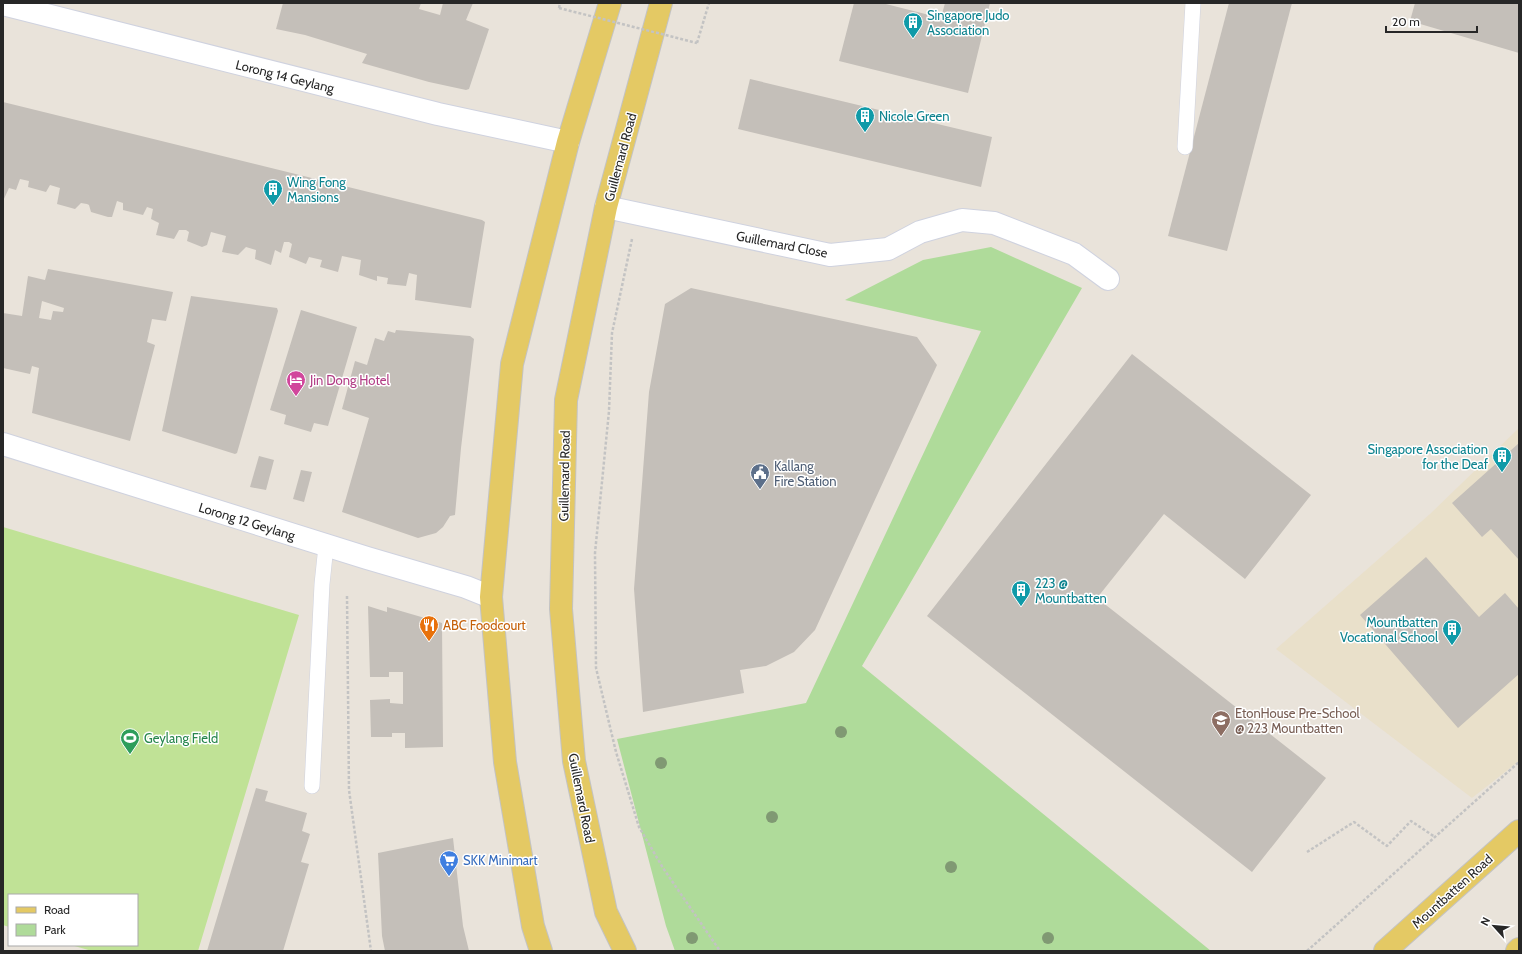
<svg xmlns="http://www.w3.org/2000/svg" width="1522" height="954" viewBox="0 0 1522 954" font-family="Cabin,sans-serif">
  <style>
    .education { fill: #e9e0ca }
    .green { fill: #afdb9a }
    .pitch { fill: #c0e296 }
    .building { fill: #c4bfb9; fill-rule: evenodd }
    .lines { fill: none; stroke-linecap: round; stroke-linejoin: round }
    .service-casing { stroke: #cfd2df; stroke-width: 16 }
    .minor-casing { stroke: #cfd2df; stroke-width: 24 }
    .primary-casing { stroke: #c3c3c3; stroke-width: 24 }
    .path { stroke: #c3c3c3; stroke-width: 2.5; stroke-dasharray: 3 2; stroke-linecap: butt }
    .service { stroke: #fff; stroke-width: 15 }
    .minor { stroke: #fff; stroke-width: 22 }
    .primary { stroke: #e4c964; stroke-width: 22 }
    .path-bridge { stroke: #c3c3c3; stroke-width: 2.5; stroke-dasharray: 3 2; stroke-linecap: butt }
    .tree { fill: #809973 }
    .labels { text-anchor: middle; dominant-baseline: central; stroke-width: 3; stroke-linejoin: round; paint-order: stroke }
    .culture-label { font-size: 13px; fill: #0d838f; stroke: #fff; text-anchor: start }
    .street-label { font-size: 13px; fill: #272727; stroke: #fff }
    .hotel-label { font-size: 13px; fill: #b23c85; stroke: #fff; text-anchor: start }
    .service-label { font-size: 13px; fill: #4e5e75; stroke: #fff; text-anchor: start }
    .food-label { font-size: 13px; fill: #c56008; stroke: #fff; text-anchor: start }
    .education-label { font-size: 13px; fill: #785e54; stroke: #fff; text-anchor: start }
    .leisure-label { font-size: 13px; fill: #27864d; stroke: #fff; text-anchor: start }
    .shop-label { font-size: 13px; fill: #366cbe; stroke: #fff; text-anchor: start }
  </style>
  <rect width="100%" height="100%" fill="#e9e3da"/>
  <!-- education -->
  <path class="education" d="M 1519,428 L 1519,761 L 1472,798 L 1276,649 L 1430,514 Z"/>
  <!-- green -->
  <path class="green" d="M 991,247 L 1082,288 L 862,666 L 1211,951 L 675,951 L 666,926 L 617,739 L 806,703 L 981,331 L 845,300 L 923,260 Z"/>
  <!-- pitch -->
  <path class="pitch" d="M 3,527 L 299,615 L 198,951 L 92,951 L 71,945 L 137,945 L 137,895 L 9,895 L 9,927 L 3,925 Z"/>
  <!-- building -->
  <g class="building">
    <path d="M 283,3 L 421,3 L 419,9 L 440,15 L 443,3 L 473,3 L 466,20 L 489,29 L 469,89 L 466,90 L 429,82 L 362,63 L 367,54 L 305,35 L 276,29 Z"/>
    <path d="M 854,3 L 882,3 L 941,18 L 945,3 L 990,3 L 968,93 L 839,61 Z"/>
    <path d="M 1229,3 L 1292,3 L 1227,251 L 1168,236 Z"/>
    <path d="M 1415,3 L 1519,3 L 1519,53 L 1410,21 Z"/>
    <path d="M 750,79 L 992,137 L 981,187 L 738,129 Z"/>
    <path d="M 3,102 L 482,220 L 485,222 L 471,308 L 415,300 L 417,275 L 409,273 L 406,286 L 387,284 L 388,278 L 377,276 L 377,281 L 359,275 L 361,260 L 342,256 L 338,272 L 320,267 L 322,260 L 309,257 L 306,264 L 289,257 L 292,244 L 289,242 L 284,242 L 281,253 L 275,250 L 271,265 L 255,259 L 256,250 L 246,247 L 238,255 L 222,252 L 226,236 L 211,232 L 207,245 L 202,247 L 187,241 L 189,232 L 186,230 L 179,230 L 174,239 L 156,235 L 159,223 L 151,219 L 153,209 L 147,207 L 143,215 L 123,210 L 123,203 L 117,201 L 112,217 L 108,217 L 91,212 L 89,205 L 87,204 L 81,203 L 75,209 L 57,204 L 60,188 L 50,185 L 46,192 L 28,187 L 29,181 L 20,179 L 16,190 L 9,188 L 3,201 Z"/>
    <path d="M 48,269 L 173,292 L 166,321 L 152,319 L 147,342 L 155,345 L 130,441 L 32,413 L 39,368 L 32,366 L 30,374 L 3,368 L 3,313 L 22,316 L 28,276 L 45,280 ZM 42,301 L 64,308 L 63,312 L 53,311 L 51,320 L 39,318 Z"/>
    <path d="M 691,288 L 917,337 L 937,365 L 815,630 L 794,652 L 766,666 L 740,670 L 744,693 L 643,712 L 634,589 L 649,392 L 665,304 Z"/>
    <path d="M 191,296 L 277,308 L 278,311 L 237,453 L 235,454 L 162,431 Z"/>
    <path d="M 301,310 L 357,327 L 328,426 L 314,423 L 311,432 L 284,424 L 286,415 L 270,410 Z"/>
    <path d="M 396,330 L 470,336 L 474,339 L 461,448 L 455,515 L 450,516 L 443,527 L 436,533 L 418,538 L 342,512 L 369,418 L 342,409 L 355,361 L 367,365 L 375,338 L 384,341 L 388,331 L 395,333 Z"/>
    <path d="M 1132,354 L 1311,495 L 1245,579 L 1164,514 L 1097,598 L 1326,778 L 1252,872 L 927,616 Z"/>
    <path d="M 1519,443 L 1519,560 L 1491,529 L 1482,537 L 1452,503 Z"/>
    <path d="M 259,456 L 274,460 L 266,490 L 250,487 Z"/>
    <path d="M 301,470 L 312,472 L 304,502 L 293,499 Z"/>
    <path d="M 1426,557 L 1479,617 L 1505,593 L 1519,609 L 1519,674 L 1458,728 L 1360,615 Z"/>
    <path d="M 368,606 L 387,612 L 387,607 L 442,623 L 443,747 L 405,748 L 405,733 L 392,733 L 392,737 L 371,737 L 370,700 L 390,699 L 390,703 L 403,704 L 403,672 L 389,672 L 389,677 L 370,677 Z"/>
    <path d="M 256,788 L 268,791 L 265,801 L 307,813 L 302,831 L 310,834 L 301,862 L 309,864 L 283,951 L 207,951 Z"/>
    <path d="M 453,838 L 463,926 L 469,951 L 385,951 L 382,936 L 378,853 Z"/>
  </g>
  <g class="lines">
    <defs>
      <g id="service">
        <path d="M 1185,147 L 1193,3"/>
        <path d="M 312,786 L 322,584 L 326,546"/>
      </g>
      <g id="minor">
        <path d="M 3,4 L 438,114 L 568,142"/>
        <path d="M 606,207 L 830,255 L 888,249 L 920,232 L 962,220 L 994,223 L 1074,254 L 1108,279"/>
        <path d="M 3,444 L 367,558 L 466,587 L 491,597"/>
      </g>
      <g id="primary">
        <path d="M 541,951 L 533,926 L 505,762 L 491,597 L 512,364 L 568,142 L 610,3"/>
        <path d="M 625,951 L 606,912 L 574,761 L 561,609 L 566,400 L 606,207 L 661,3"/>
        <path d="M 1385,951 L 1519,831"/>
        <path d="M 1517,951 L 1519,949"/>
      </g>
    </defs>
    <!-- service casing -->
    <use href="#service" class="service-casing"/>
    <!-- minor casing -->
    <use href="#minor" class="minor-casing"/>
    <!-- primary casing -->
    <use href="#primary" class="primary-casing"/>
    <!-- path -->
    <g class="path">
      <path d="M 559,8 L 560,3"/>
      <path d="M 697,43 L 709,3"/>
      <path d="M 632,239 L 612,333 L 609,411 L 595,553 L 596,668 L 616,752 L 639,827 L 663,868 L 720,951"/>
      <path d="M 347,596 L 349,790 L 371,951"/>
      <path d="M 1307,852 L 1354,822 L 1387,846 L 1411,821 L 1435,837"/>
      <path d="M 1307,951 L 1519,762"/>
    </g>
    <!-- service -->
    <use href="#service" class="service"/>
    <!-- minor -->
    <use href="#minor" class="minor"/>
    <!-- primary -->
    <use href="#primary" class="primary"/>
    <!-- path-bridge -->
    <path class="path-bridge" d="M 559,8 L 697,43"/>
  </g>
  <!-- trees -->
  <g class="tree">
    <circle cx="841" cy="732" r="6"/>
    <circle cx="661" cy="763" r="6"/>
    <circle cx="772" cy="817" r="6"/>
    <circle cx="951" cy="867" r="6"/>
    <circle cx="692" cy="938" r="6"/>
    <circle cx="1048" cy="938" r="6"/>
  </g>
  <!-- icons -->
  <defs>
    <symbol id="building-pin" viewBox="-11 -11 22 30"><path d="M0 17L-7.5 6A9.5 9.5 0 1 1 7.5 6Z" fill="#0f9aa8" stroke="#fff"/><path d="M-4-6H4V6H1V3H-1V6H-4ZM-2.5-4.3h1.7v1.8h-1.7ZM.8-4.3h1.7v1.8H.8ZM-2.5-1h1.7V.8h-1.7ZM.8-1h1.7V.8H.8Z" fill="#fff"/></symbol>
    <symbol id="hotel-pin" viewBox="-11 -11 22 30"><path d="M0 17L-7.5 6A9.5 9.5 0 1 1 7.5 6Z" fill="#d1479c" stroke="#fff"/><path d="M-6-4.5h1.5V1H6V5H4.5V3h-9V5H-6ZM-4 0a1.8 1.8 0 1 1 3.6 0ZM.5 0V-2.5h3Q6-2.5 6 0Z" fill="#fff"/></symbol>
    <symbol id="civic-pin" viewBox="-11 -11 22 30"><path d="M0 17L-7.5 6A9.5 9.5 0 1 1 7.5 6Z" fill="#5c6f8a" stroke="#fff"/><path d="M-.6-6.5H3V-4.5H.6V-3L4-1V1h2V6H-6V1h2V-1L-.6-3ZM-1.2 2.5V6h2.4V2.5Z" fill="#fff"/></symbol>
    <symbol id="restaurant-pin" viewBox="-11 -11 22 30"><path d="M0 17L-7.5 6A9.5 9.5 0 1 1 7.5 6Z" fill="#e8710a" stroke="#fff"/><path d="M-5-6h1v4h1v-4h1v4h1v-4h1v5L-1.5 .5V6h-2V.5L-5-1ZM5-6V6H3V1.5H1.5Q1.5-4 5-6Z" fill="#fff"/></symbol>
    <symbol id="school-pin" viewBox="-11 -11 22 30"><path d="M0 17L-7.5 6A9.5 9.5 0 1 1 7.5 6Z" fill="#8d6e63" stroke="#fff"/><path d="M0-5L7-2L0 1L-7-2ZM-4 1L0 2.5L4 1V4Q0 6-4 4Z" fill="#fff"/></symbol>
    <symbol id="stadium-pin" viewBox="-11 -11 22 30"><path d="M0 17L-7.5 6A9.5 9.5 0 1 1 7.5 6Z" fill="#2e9e5b" stroke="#fff"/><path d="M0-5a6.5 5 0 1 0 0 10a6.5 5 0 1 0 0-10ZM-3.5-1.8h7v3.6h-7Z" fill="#fff"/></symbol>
    <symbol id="supermarket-pin" viewBox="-11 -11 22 30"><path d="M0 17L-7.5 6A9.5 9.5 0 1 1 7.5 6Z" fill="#3f7fe0" stroke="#fff"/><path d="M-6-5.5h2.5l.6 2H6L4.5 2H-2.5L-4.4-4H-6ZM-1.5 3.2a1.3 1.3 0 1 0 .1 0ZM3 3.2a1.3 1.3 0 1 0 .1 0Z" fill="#fff"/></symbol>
  </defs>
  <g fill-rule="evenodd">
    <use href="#building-pin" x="902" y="11" width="22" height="30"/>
    <use href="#building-pin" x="854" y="105" width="22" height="30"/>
    <use href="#building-pin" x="262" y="178" width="22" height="30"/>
    <use href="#hotel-pin" x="285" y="369" width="22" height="30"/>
    <use href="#building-pin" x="1491" y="445" width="22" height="30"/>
    <use href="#civic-pin" x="749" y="462" width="22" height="30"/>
    <use href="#building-pin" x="1010" y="579" width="22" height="30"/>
    <use href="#restaurant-pin" x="418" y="614" width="22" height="30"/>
    <use href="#building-pin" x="1441" y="618" width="22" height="30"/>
    <use href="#school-pin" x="1210" y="709" width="22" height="30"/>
    <use href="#stadium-pin" x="119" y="727" width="22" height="30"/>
    <use href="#supermarket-pin" x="438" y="849" width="22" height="30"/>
  </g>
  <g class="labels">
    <!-- culture labels -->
    <g class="culture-label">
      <text x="927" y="15">Singapore Judo<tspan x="927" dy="15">Association</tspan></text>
      <text x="879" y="116">Nicole Green</text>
      <text x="287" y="182">Wing Fong<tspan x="287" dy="15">Mansions</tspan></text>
      <text x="1488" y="449" text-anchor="end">Singapore Association<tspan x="1488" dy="15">for the Deaf</tspan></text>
      <text x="1035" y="583">223 @<tspan x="1035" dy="15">Mountbatten</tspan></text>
      <text x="1438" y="622" text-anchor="end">Mountbatten<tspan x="1438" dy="15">Vocational School</tspan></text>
    </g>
    <!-- street labels -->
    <g class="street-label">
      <text transform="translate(285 76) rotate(14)">Lorong 14 Geylang</text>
      <text transform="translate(620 157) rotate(-75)">Guillemard Road</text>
      <text transform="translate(782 244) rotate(11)">Guillemard Close</text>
      <text transform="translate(564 476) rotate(-89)">Guillemard Road</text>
      <text transform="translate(247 521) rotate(17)">Lorong 12 Geylang</text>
      <text transform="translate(582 798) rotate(79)">Guillemard Road</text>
      <text transform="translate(1452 891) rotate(-42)">Mountbatten Road</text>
    </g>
    <!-- hotel labels -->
    <g class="hotel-label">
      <text x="310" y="380">Jin Dong Hotel</text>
    </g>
    <!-- service labels -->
    <g class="service-label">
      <text x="774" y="466">Kallang<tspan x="774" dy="15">Fire Station</tspan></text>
    </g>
    <!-- food labels -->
    <g class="food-label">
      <text x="443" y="625">ABC Foodcourt</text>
    </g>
    <!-- education labels -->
    <g class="education-label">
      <text x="1235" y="713">EtonHouse Pre-School<tspan x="1235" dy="15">@ 223 Mountbatten</tspan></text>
    </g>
    <!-- leisure labels -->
    <g class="leisure-label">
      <text x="144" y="738">Geylang Field</text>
    </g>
    <!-- shop labels -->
    <g class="shop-label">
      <text x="463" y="860">SKK Minimart</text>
    </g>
  </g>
  <!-- border -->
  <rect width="1522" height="954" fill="none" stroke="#272727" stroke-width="8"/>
  <!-- legend -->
  <rect x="8" y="894" width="130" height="52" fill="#ffffff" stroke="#a9a9a9"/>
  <rect x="16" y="907" width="20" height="6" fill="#e4c964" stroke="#a9a9a9"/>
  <text x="44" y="914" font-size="12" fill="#272727">Road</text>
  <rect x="16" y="924" width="20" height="12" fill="#afdb9a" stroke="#a9a9a9"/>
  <text x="44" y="934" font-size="12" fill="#272727">Park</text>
  <!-- north arrow -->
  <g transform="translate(1494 926) rotate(297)" stroke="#ffffff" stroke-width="3" paint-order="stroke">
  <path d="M0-3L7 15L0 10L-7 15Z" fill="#272727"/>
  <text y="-6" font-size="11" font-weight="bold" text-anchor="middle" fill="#272727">N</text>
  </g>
  <!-- scale -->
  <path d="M1386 26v6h91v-6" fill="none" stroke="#272727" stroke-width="2"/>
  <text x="1392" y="26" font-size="12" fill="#272727" stroke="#ffffff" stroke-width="3" paint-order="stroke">20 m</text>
</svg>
